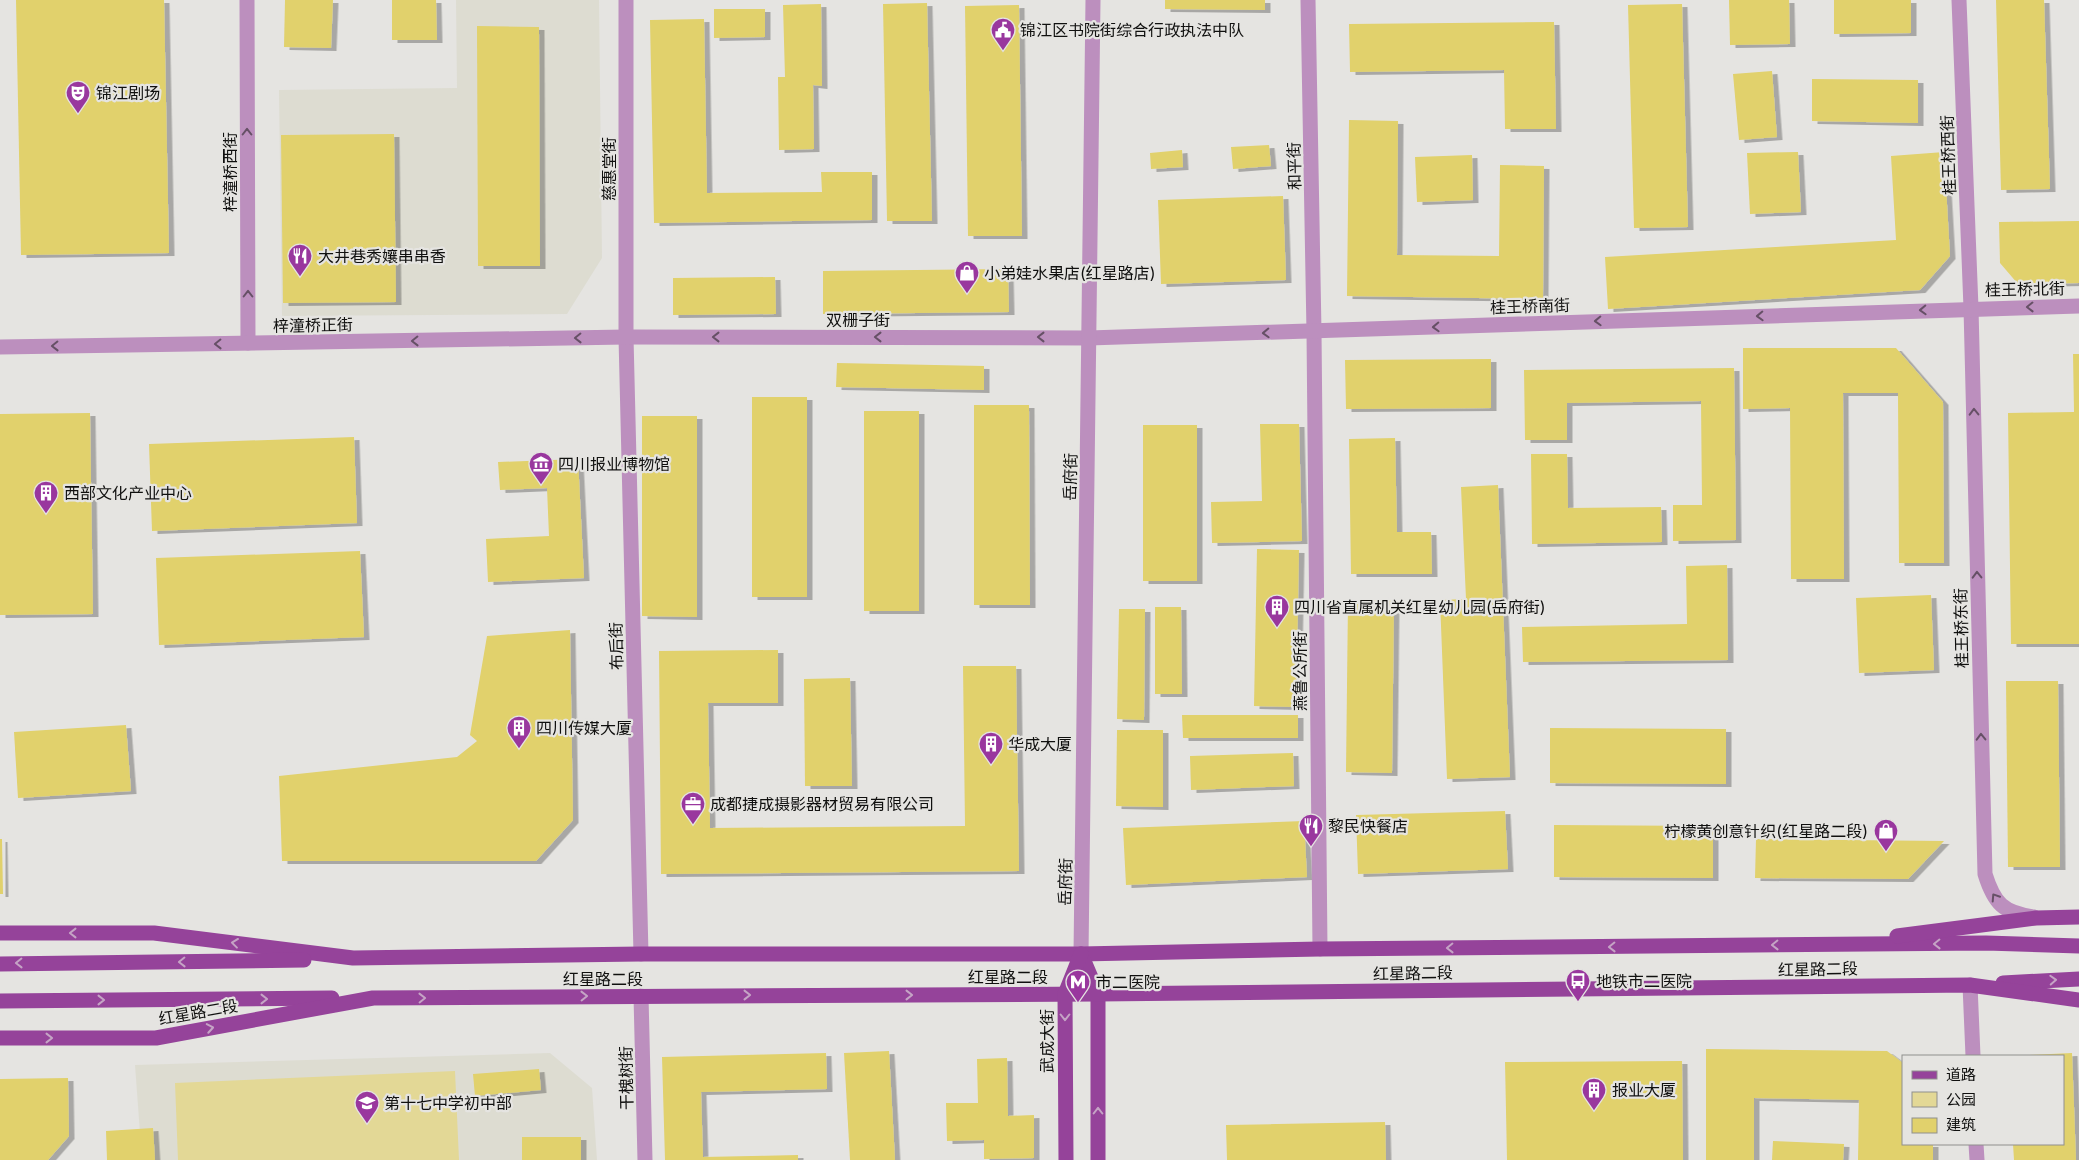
<svg xmlns="http://www.w3.org/2000/svg" width="2079" height="1160" viewBox="0 0 2079 1160" font-family="Inter,'Noto Sans SC',sans-serif">
  <style>
    .built { fill: #dddcd1 }
    .green { fill: #e3d896 }
    .building { fill: #e1d16c; filter: url(#shadow) }
    .lines { fill: none; stroke-linecap: round; stroke-linejoin: round }
    .minor { stroke: #bc8fbe; stroke-width: 15 }
    .major { stroke: #95439a; stroke-width: 15 }
    .oneway { stroke: #665066 }
    .oneway2 { stroke: #c5a4c5 }
    .labels { text-anchor: middle; dominant-baseline: central; stroke-width: 4.5; stroke-linejoin: round; paint-order: stroke }
    .poi-label { font-size: 16px; fill: #10100f; stroke: #e5e4e1; text-anchor: start }
    .street-label { font-size: 16px; fill: #10100f; stroke: #e5e4e1 }
  </style>
  <defs>
    <filter id="shadow"><feDropShadow dx="5.5" dy="3" stdDeviation="0" flood-color="#0004"/></filter>
  </defs>
  <rect width="100%" height="100%" fill="#e5e4e1"/>
  <!-- built -->
  <g class="built">
    <path d="M 456,0 L 599,0 L 602,258 L 567,314 L 282,316 L 279,90 L 457,88 Z"/>
    <path d="M 550,1053 L 592,1088 L 597,1160 L 142,1160 L 135,1065 Z"/>
  </g>
  <!-- green -->
  <path class="green" d="M 455,1071 L 459,1160 L 178,1160 L 175,1083 Z"/>
  <!-- building -->
  <g class="building">
    <path d="M 16,0 L 164,0 L 169,253 L 21,255 Z"/>
    <path d="M 285,0 L 333,0 L 331,48 L 284,47 Z"/>
    <path d="M 392,0 L 436,0 L 437,40 L 392,40 Z"/>
    <path d="M 1165,0 L 1265,0 L 1265,10 L 1165,9 Z"/>
    <path d="M 1729,0 L 1789,0 L 1790,44 L 1730,45 Z"/>
    <path d="M 1834,0 L 1911,0 L 1911,33 L 1834,34 Z"/>
    <path d="M 1996,0 L 2044,0 L 2050,189 L 2001,190 Z"/>
    <path d="M 927,3 L 932,221 L 887,221 L 883,4 Z"/>
    <path d="M 821,4 L 822,86 L 813,85 L 814,149 L 779,150 L 778,77 L 785,77 L 783,5 Z"/>
    <path d="M 1682,4 L 1688,227 L 1634,228 L 1628,5 Z"/>
    <path d="M 1019,5 L 1022,236 L 968,236 L 965,6 Z"/>
    <path d="M 714,9 L 765,9 L 765,37 L 714,38 Z"/>
    <path d="M 704,19 L 707,193 L 822,192 L 821,172 L 872,172 L 872,220 L 654,223 L 650,20 Z"/>
    <path d="M 1554,22 L 1556,129 L 1505,129 L 1504,70 L 1350,72 L 1349,24 Z"/>
    <path d="M 477,26 L 539,27 L 540,266 L 478,266 Z"/>
    <path d="M 1772,71 L 1777,137 L 1739,140 L 1733,74 Z"/>
    <path d="M 1812,79 L 1918,80 L 1918,123 L 1812,121 Z"/>
    <path d="M 1349,120 L 1398,121 L 1397,255 L 1499,256 L 1500,165 L 1544,166 L 1543,299 L 1347,296 Z"/>
    <path d="M 394,134 L 396,302 L 283,303 L 281,135 Z"/>
    <path d="M 1269,145 L 1271,166 L 1233,169 L 1231,147 Z"/>
    <path d="M 1182,150 L 1183,167 L 1151,169 L 1150,153 Z"/>
    <path d="M 1798,152 L 1801,212 L 1750,214 L 1747,153 Z"/>
    <path d="M 1944,152 L 1950,256 L 1920,290 L 1608,309 L 1605,257 L 1896,240 L 1891,156 Z"/>
    <path d="M 1472,155 L 1473,200 L 1417,202 L 1415,157 Z"/>
    <path d="M 1283,196 L 1286,280 L 1161,284 L 1158,200 Z"/>
    <path d="M 2079,221 L 2079,283 L 2018,284 L 2000,263 L 1999,222 Z"/>
    <path d="M 1008,269 L 1009,312 L 823,314 L 823,271 Z"/>
    <path d="M 775,277 L 776,314 L 673,315 L 673,278 Z"/>
    <path d="M 1743,348 L 1896,348 L 1943,402 L 1944,563 L 1899,563 L 1898,393 L 1843,393 L 1844,579 L 1791,579 L 1790,408 L 1743,409 Z"/>
    <path d="M 2073,354 L 2079,354 L 2079,644 L 2011,644 L 2008,413 L 2074,412 Z"/>
    <path d="M 1491,359 L 1491,408 L 1346,409 L 1345,360 Z"/>
    <path d="M 837,363 L 984,366 L 984,390 L 836,387 Z"/>
    <path d="M 1734,368 L 1736,540 L 1673,541 L 1673,505 L 1702,505 L 1701,401 L 1567,403 L 1567,440 L 1525,440 L 1524,370 Z"/>
    <rect x="752" y="397" width="55" height="200"/>
    <path d="M 974,405 L 1029,405 L 1030,605 L 974,605 Z"/>
    <rect x="864" y="411" width="55" height="200"/>
    <path d="M 90,413 L 93,614 L 0,615 L 0,414 Z"/>
    <path d="M 642,416 L 697,416 L 697,617 L 642,616 Z"/>
    <path d="M 1260,424 L 1299,424 L 1302,541 L 1212,543 L 1211,502 L 1262,501 Z"/>
    <rect x="1143" y="425" width="54" height="156"/>
    <path d="M 354,437 L 357,523 L 152,531 L 149,444 Z"/>
    <path d="M 1395,438 L 1397,532 L 1431,532 L 1432,574 L 1351,574 L 1349,439 Z"/>
    <path d="M 1531,454 L 1567,454 L 1568,508 L 1661,507 L 1662,542 L 1532,544 Z"/>
    <path d="M 578,459 L 584,578 L 488,582 L 486,539 L 549,536 L 547,488 L 500,490 L 498,462 Z"/>
    <path d="M 1498,485 L 1510,777 L 1447,779 L 1440,600 L 1466,599 L 1461,487 Z"/>
    <path d="M 1257,549 L 1299,550 L 1296,707 L 1254,706 Z"/>
    <path d="M 360,551 L 364,637 L 159,645 L 156,558 Z"/>
    <path d="M 1727,565 L 1728,660 L 1523,662 L 1522,627 L 1687,624 L 1686,566 Z"/>
    <path d="M 1931,595 L 1934,670 L 1859,673 L 1856,598 Z"/>
    <path d="M 1348,600 L 1394,601 L 1392,773 L 1346,772 Z"/>
    <path d="M 1155,607 L 1181,607 L 1182,694 L 1155,694 Z"/>
    <path d="M 1119,609 L 1145,609 L 1144,720 L 1117,719 Z"/>
    <path d="M 570,630 L 573,820 L 536,861 L 282,861 L 279,776 L 457,757 L 477,741 L 470,735 L 487,636 Z"/>
    <path d="M 778,650 L 778,703 L 708,703 L 710,828 L 965,826 L 963,666 L 1016,666 L 1019,871 L 661,874 L 659,651 Z"/>
    <path d="M 850,678 L 852,786 L 805,786 L 804,679 Z"/>
    <path d="M 2006,681 L 2058,681 L 2060,867 L 2008,867 Z"/>
    <path d="M 1182,715 L 1298,715 L 1298,738 L 1183,738 Z"/>
    <path d="M 126,725 L 131,791 L 18,798 L 14,732 Z"/>
    <path d="M 1550,728 L 1726,729 L 1726,784 L 1550,783 Z"/>
    <path d="M 1117,730 L 1163,730 L 1163,807 L 1116,806 Z"/>
    <path d="M 1293,753 L 1294,786 L 1191,790 L 1190,756 Z"/>
    <path d="M 1505,811 L 1508,869 L 1358,874 L 1356,815 Z"/>
    <path d="M 1304,821 L 1307,877 L 1126,885 L 1123,828 Z"/>
    <path d="M 1554,825 L 1713,826 L 1713,878 L 1554,877 Z"/>
    <path d="M 0,839 L 2,839 L 3,894 L 0,894 Z"/>
    <path d="M 1756,839 L 1944,841 L 1908,879 L 1755,878 Z"/>
    <path d="M 1706,1049 L 1887,1051 L 1903,1063 L 1903,1144 L 1933,1144 L 1933,1160 L 1858,1160 L 1859,1100 L 1754,1098 L 1754,1160 L 1706,1160 Z"/>
    <path d="M 889,1051 L 895,1160 L 850,1160 L 844,1053 Z"/>
    <path d="M 826,1053 L 827,1089 L 701,1092 L 703,1157 L 798,1155 L 798,1160 L 665,1160 L 662,1057 Z"/>
    <path d="M 2072,1053 L 2076,1160 L 2014,1160 L 2013,1144 L 2063,1144 L 2063,1056 L 2029,1056 L 2029,1055 Z"/>
    <path d="M 1007,1058 L 1008,1116 L 1034,1115 L 1034,1158 L 984,1159 L 984,1140 L 947,1141 L 946,1103 L 978,1103 L 977,1059 Z"/>
    <path d="M 1682,1061 L 1683,1160 L 1507,1160 L 1505,1062 Z"/>
    <path d="M 539,1069 L 541,1090 L 475,1096 L 473,1074 Z"/>
    <path d="M 68,1078 L 69,1136 L 48,1160 L 0,1160 L 0,1079 Z"/>
    <path d="M 1385,1122 L 1386,1160 L 1227,1160 L 1226,1125 Z"/>
    <path d="M 153,1128 L 155,1160 L 107,1160 L 106,1131 Z"/>
    <rect x="522" y="1137" width="59" height="23"/>
    <path d="M 1773,1141 L 1844,1144 L 1843,1160 L 1772,1160 Z"/>
  </g>
  <g class="lines">
    <!-- minor -->
    <g class="minor">
      <path d="M 247,0 L 248,343"/>
      <path d="M 626,0 L 626,337 L 641,954"/>
      <path d="M 1308,0 L 1314,332 L 1320,949"/>
      <path d="M 1959,0 L 1971,308 L 1985,874 C 1994,903 2003,913 2034,917"/>
      <path d="M 0,347 L 626,337 L 1089,338 L 2079,306"/>
      <path d="M 1081,954 L 1093,0"/>
      <path d="M 1970,985 L 1973,1056"/>
      <path d="M 641,996 L 645,1160"/>
      <path d="M 1976,1144 L 1977,1160"/>
    </g>
    <!-- major -->
    <g class="major">
      <path d="M 0,933 L 154,933 L 353,958 L 641,954 L 1081,954 L 1320,949 L 1986,943 L 2079,946"/>
      <path d="M 1897,936 L 2036,918 L 2079,917"/>
      <path d="M 1081,954 L 1098,994 L 1098,1160"/>
      <path d="M 0,964 L 304,960"/>
      <path d="M 2003,983 L 2079,979"/>
      <path d="M 0,1001 L 332,998"/>
      <path d="M 0,1038 L 156,1038 L 373,998 L 1098,994 L 1970,985 L 2079,1000"/>
      <path d="M 1066,1160 L 1065,994 L 1081,954"/>
    </g>
  </g>
  <!-- one-way arrows -->
  <defs><path id="oneway-chevron" d="M-2-3.5L2.5 0L-2 3.5" fill="none" stroke-width="1.6" stroke-linecap="round" stroke-linejoin="round" transform="scale(1.25)"/></defs>
  <g class="oneway">
    <use href="#oneway-chevron" transform="translate(247 132) rotate(-90)"/>
    <use href="#oneway-chevron" transform="translate(248 294) rotate(-90)"/>
    <use href="#oneway-chevron" transform="translate(2030 307) rotate(179)"/>
    <use href="#oneway-chevron" transform="translate(1923 310) rotate(178)"/>
    <use href="#oneway-chevron" transform="translate(1760 316) rotate(178)"/>
    <use href="#oneway-chevron" transform="translate(1598 321) rotate(178)"/>
    <use href="#oneway-chevron" transform="translate(1436 327) rotate(178)"/>
    <use href="#oneway-chevron" transform="translate(1266 333) rotate(178)"/>
    <use href="#oneway-chevron" transform="translate(716 337) rotate(180)"/>
    <use href="#oneway-chevron" transform="translate(878 337) rotate(180)"/>
    <use href="#oneway-chevron" transform="translate(1041 337) rotate(180)"/>
    <use href="#oneway-chevron" transform="translate(578 338) rotate(179)"/>
    <use href="#oneway-chevron" transform="translate(415 341) rotate(179)"/>
    <use href="#oneway-chevron" transform="translate(218 344) rotate(179)"/>
    <use href="#oneway-chevron" transform="translate(55 346) rotate(179)"/>
    <use href="#oneway-chevron" transform="translate(1974 412) rotate(-91)"/>
    <use href="#oneway-chevron" transform="translate(1977 575) rotate(-91)"/>
    <use href="#oneway-chevron" transform="translate(1981 737) rotate(-91)"/>
    <use href="#oneway-chevron" transform="translate(1995 897) rotate(-123)"/>
  </g>
  <g class="oneway2">
    <use href="#oneway-chevron" transform="translate(73 933) rotate(180)"/>
    <use href="#oneway-chevron" transform="translate(235 943) rotate(-173)"/>
    <use href="#oneway-chevron" transform="translate(1937 944) rotate(179)"/>
    <use href="#oneway-chevron" transform="translate(1775 945) rotate(179)"/>
    <use href="#oneway-chevron" transform="translate(1612 947) rotate(179)"/>
    <use href="#oneway-chevron" transform="translate(1450 948) rotate(179)"/>
    <use href="#oneway-chevron" transform="translate(182 962) rotate(179)"/>
    <use href="#oneway-chevron" transform="translate(19 963) rotate(179)"/>
    <use href="#oneway-chevron" transform="translate(2053 980) rotate(-3)"/>
    <use href="#oneway-chevron" transform="translate(747 995)"/>
    <use href="#oneway-chevron" transform="translate(909 995)"/>
    <use href="#oneway-chevron" transform="translate(584 996) rotate(-1)"/>
    <use href="#oneway-chevron" transform="translate(422 998) rotate(-1)"/>
    <use href="#oneway-chevron" transform="translate(264 999)"/>
    <use href="#oneway-chevron" transform="translate(101 1000)"/>
    <use href="#oneway-chevron" transform="translate(1065 1017) rotate(90)"/>
    <use href="#oneway-chevron" transform="translate(210 1028) rotate(-10)"/>
    <use href="#oneway-chevron" transform="translate(49 1038)"/>
    <use href="#oneway-chevron" transform="translate(1098 1111) rotate(-90)"/>
  </g>
  <!-- icons -->
  <defs>
    <symbol id="civic-pin" viewBox="-11 -11 22 30"><path d="M0 17L-7.5 6A9.5 9.5 0 1 1 7.5 6Z" fill="#99379e" stroke="#e5e4e1"/><path d="M-.6-6.5H3V-4.5H.6V-3L4-1V1h2V6H-6V1h2V-1L-.6-3ZM-1.2 2.5V6h2.4V2.5Z" fill="#fff"/></symbol>
    <symbol id="theatre-pin" viewBox="-11 -11 22 30"><path d="M0 17L-7.5 6A9.5 9.5 0 1 1 7.5 6Z" fill="#99379e" stroke="#e5e4e1"/><path d="M-5-5.5Q0-4 5-5.5V0Q5 5 0 6Q-5 5-5 0ZM-3.3-2.5H-1v1.5H-3.3ZM1-2.5H3.3v1.5H1ZM-2.8 1Q0 5.5 2.8 1Z" fill="#fff"/></symbol>
    <symbol id="restaurant-pin" viewBox="-11 -11 22 30"><path d="M0 17L-7.5 6A9.5 9.5 0 1 1 7.5 6Z" fill="#99379e" stroke="#e5e4e1"/><path d="M-5-6h1v4h1v-4h1v4h1v-4h1v5L-1.5 .5V6h-2V.5L-5-1ZM5-6V6H3V1.5H1.5Q1.5-4 5-6Z" fill="#fff"/></symbol>
    <symbol id="shop-pin" viewBox="-11 -11 22 30"><path d="M0 17L-7.5 6A9.5 9.5 0 1 1 7.5 6Z" fill="#99379e" stroke="#e5e4e1"/><path d="M-5-2.5h2.3a2.7 3.5 0 0 1 5.4 0H5L5.5 6h-11ZM-1.5-2.5h3a1.5 2.3 0 0 0-3 0Z" fill="#fff"/></symbol>
    <symbol id="museum-pin" viewBox="-11 -11 22 30"><path d="M0 17L-7.5 6A9.5 9.5 0 1 1 7.5 6Z" fill="#99379e" stroke="#e5e4e1"/><path d="M0-6L6-3V-2H-6V-3ZM-5-1h2V3h-2ZM-1-1h2V3h-2ZM3-1h2V3H3ZM-6 4H6V6H-6Z" fill="#fff"/></symbol>
    <symbol id="building-pin" viewBox="-11 -11 22 30"><path d="M0 17L-7.5 6A9.5 9.5 0 1 1 7.5 6Z" fill="#99379e" stroke="#e5e4e1"/><path d="M-4-6H4V6H1V3H-1V6H-4ZM-2.5-4.3h1.7v1.8h-1.7ZM.8-4.3h1.7v1.8H.8ZM-2.5-1h1.7V.8h-1.7ZM.8-1h1.7V.8H.8Z" fill="#fff"/></symbol>
    <symbol id="office-pin" viewBox="-11 -11 22 30"><path d="M0 17L-7.5 6A9.5 9.5 0 1 1 7.5 6Z" fill="#99379e" stroke="#e5e4e1"/><path d="M-6-3h4V-5.5h4V-3h4V5H-6ZM-1-4.5V-3h2v-1.5ZM-6 0V1H6V0Z" fill="#fff"/></symbol>
    <symbol id="bus-pin" viewBox="-11 -11 22 30"><path d="M0 17L-7.5 6A9.5 9.5 0 1 1 7.5 6Z" fill="#99379e" stroke="#e5e4e1"/><path d="M-5-6H5V4H4V6H2V4H-2V6H-4V4H-5ZM-3.5-4V0h7V-4ZM-3.5 1.2v1.5H-2V1.2ZM2 1.2v1.5H3.5V1.2Z" fill="#fff"/></symbol>
    <symbol id="metro-pin" viewBox="-11 -11 22 30"><path d="M0 17L-7.5 6A9.5 9.5 0 1 1 7.5 6Z" fill="#99379e" stroke="#e5e4e1"/><path d="M-5.5 5V-5H-3L0 0L3-5H5.5V5H3V-.5L0 4L-3-.5V5Z" fill="#fff"/></symbol>
    <symbol id="school-pin" viewBox="-11 -11 22 30"><path d="M0 17L-7.5 6A9.5 9.5 0 1 1 7.5 6Z" fill="#99379e" stroke="#e5e4e1"/><path d="M0-5L7-2L0 1L-7-2ZM-4 1L0 2.5L4 1V4Q0 6-4 4Z" fill="#fff"/></symbol>
  </defs>
  <g fill-rule="evenodd">
    <use href="#civic-pin" x="989" y="16" width="28" height="38"/>
    <use href="#theatre-pin" x="64" y="79" width="28" height="38"/>
    <use href="#restaurant-pin" x="286" y="242" width="28" height="38"/>
    <use href="#shop-pin" x="953" y="259" width="28" height="38"/>
    <use href="#museum-pin" x="527" y="450" width="28" height="38"/>
    <use href="#building-pin" x="32" y="479" width="28" height="38"/>
    <use href="#building-pin" x="1263" y="593" width="28" height="38"/>
    <use href="#building-pin" x="505" y="714" width="28" height="38"/>
    <use href="#building-pin" x="977" y="730" width="28" height="38"/>
    <use href="#office-pin" x="679" y="790" width="28" height="38"/>
    <use href="#restaurant-pin" x="1297" y="812" width="28" height="38"/>
    <use href="#shop-pin" x="1872" y="817" width="28" height="38"/>
    <use href="#bus-pin" x="1564" y="967" width="28" height="38"/>
    <use href="#metro-pin" x="1064" y="968" width="28" height="38"/>
    <use href="#building-pin" x="1580" y="1076" width="28" height="38"/>
    <use href="#school-pin" x="353" y="1089" width="28" height="38"/>
  </g>
  <g class="labels">
    <!-- poi labels -->
    <g class="poi-label">
      <text x="1020" y="30">锦江区书院街综合行政执法中队</text>
      <text x="96" y="93">锦江剧场</text>
      <text x="318" y="256">大井巷秀孃串串香</text>
      <text x="984" y="273">小弟娃水果店(红星路店)</text>
      <text x="558" y="464">四川报业博物馆</text>
      <text x="64" y="493">西部文化产业中心</text>
      <text x="1294" y="607">四川省直属机关红星幼儿园(岳府街)</text>
      <text x="536" y="728">四川传媒大厦</text>
      <text x="1008" y="744">华成大厦</text>
      <text x="710" y="804">成都捷成摄影器材贸易有限公司</text>
      <text x="1328" y="826">黎民快餐店</text>
      <text x="1868" y="831" text-anchor="end">柠檬黄创意针织(红星路二段)</text>
      <text x="1596" y="981">地铁市二医院</text>
      <text x="1096" y="982">市二医院</text>
      <text x="1612" y="1090">报业大厦</text>
      <text x="384" y="1103">第十七中学初中部</text>
    </g>
    <!-- street labels -->
    <g class="street-label">
      <text transform="translate(1948 155) rotate(-92)">桂王桥西街</text>
      <text transform="translate(1294 166) rotate(-91)">和平街</text>
      <text transform="translate(609 169) rotate(-90)">慈惠堂街</text>
      <text transform="translate(230 172) rotate(-90)">梓潼桥西街</text>
      <text transform="translate(2025 289) rotate(-1)">桂王桥北街</text>
      <text transform="translate(1530 306) rotate(-2)">桂王桥南街</text>
      <text x="858" y="320">双栅子街</text>
      <text transform="translate(313 325) rotate(-1)">梓潼桥正街</text>
      <text transform="translate(1070 477) rotate(-89)">岳府街</text>
      <text transform="translate(1961 628) rotate(-91)">桂王桥东街</text>
      <text transform="translate(616 646) rotate(-91)">布后街</text>
      <text transform="translate(1300 671) rotate(-90)">燕鲁公所街</text>
      <text transform="translate(1065 882) rotate(-89)">岳府街</text>
      <text transform="translate(1818 969) rotate(-1)">红星路二段</text>
      <text transform="translate(1413 973) rotate(-1)">红星路二段</text>
      <text x="1008" y="977">红星路二段</text>
      <text x="603" y="979">红星路二段</text>
      <text transform="translate(198 1012) rotate(-10)">红星路二段</text>
      <text transform="translate(1047 1041) rotate(-90)">武成大街</text>
      <text transform="translate(626 1078) rotate(-91)">干槐树街</text>
    </g>
  </g>
  <!-- legend -->
  <rect x="1902" y="1055" width="162" height="90" fill="#e5e4e1" stroke="#908f8d"/>
  <rect x="1912" y="1071" width="25" height="8" fill="#95439a" stroke="#908f8d"/>
  <text x="1946" y="1080" font-size="15" fill="#10100f">道路</text>
  <rect x="1912" y="1092" width="25" height="15" fill="#e3d896" stroke="#908f8d"/>
  <text x="1946" y="1105" font-size="15" fill="#10100f">公园</text>
  <rect x="1912" y="1118" width="25" height="15" fill="#e1d16c" stroke="#908f8d"/>
  <text x="1946" y="1130" font-size="15" fill="#10100f">建筑</text>
</svg>
